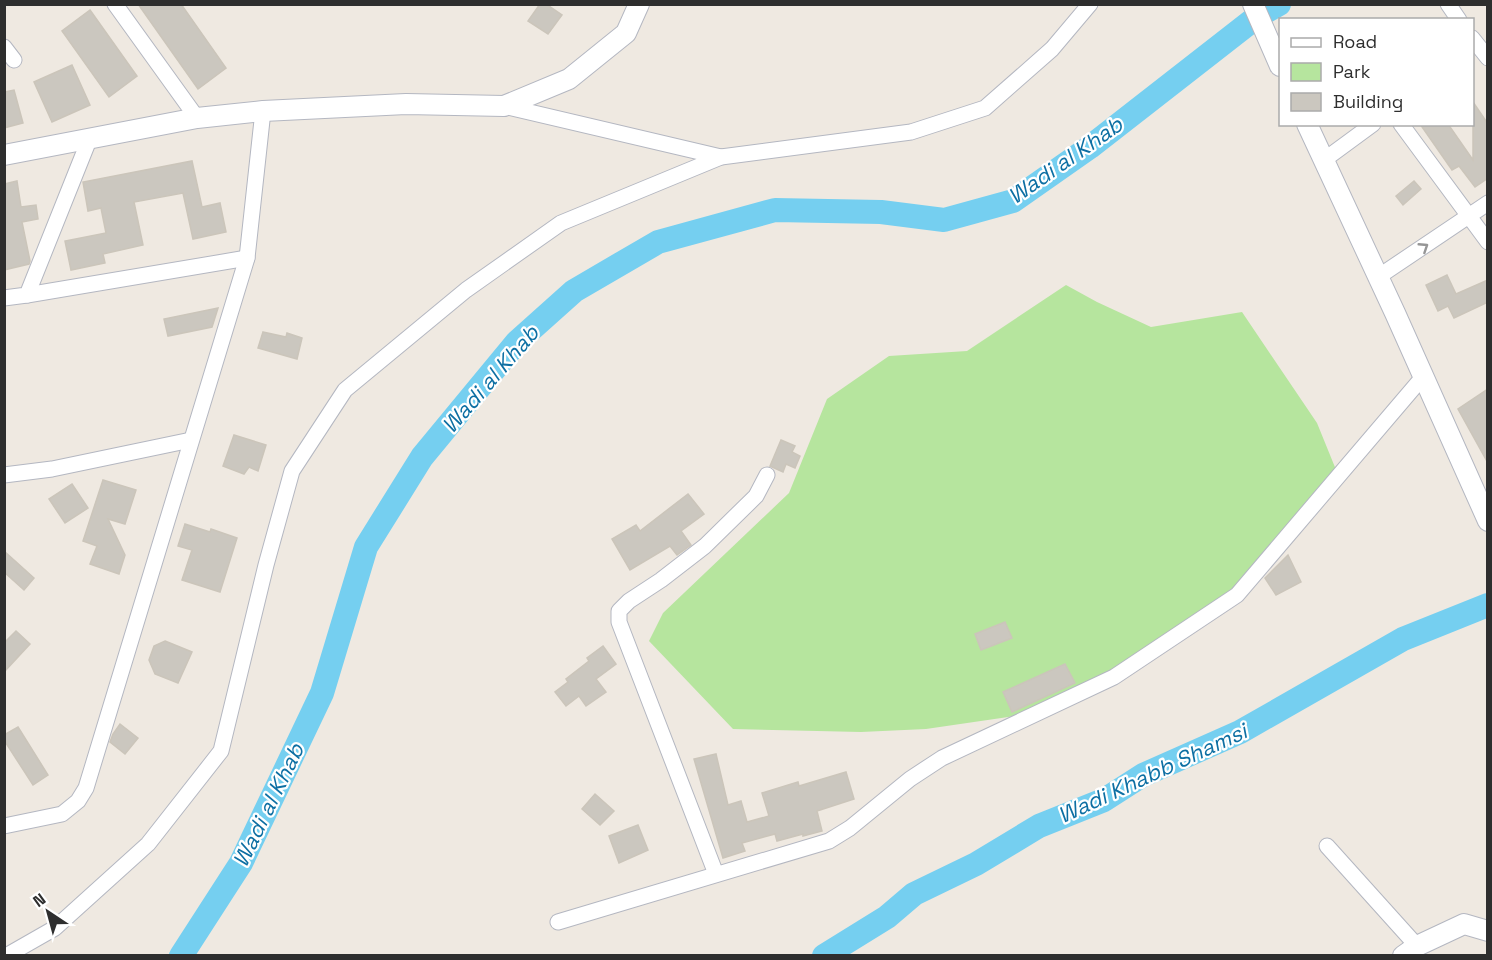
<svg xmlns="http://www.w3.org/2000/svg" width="1492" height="960" viewBox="0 0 1492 960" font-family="'Space Grotesk',sans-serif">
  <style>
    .green { fill: #b6e59e }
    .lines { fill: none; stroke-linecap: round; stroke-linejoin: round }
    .river { stroke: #75cff0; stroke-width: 24 }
    .building { fill: #cbc7bf; stroke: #cbc5ba; stroke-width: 1.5 }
    .minor-casing { stroke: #b4b7c1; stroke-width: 17 }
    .tertiary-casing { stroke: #b4b7c1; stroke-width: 22 }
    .minor { stroke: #fff; stroke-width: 15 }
    .tertiary { stroke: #fff; stroke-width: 20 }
    .oneway { stroke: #969696 }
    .labels { text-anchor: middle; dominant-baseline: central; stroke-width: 4.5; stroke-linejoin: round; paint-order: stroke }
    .water-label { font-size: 22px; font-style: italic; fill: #0d6fa3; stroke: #fff }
  </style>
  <rect width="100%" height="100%" fill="#efe9e1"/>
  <!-- green -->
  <path class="green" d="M 1066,285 L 1097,302 L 1151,327 L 1242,312 L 1317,423 L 1341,482 L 1236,601 L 1113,682 L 1015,716 L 926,729 L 861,732 L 733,729 L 649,641 L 663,613 L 789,493 L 827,399 L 889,356 L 967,351 Z"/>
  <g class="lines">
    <!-- river -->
    <g class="river">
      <path d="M 181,956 L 241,863 L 322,693 L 366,547 L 422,457 L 517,342 L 574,291 L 658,242 L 775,210 L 881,212 L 944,220 L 1013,201 L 1090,147 L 1258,16 L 1279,4"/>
      <path d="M 824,956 L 887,917 L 914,894 L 976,864 L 1039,826 L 1104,800 L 1143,775 L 1240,732 L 1403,639 L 1488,605"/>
    </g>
  </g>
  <!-- building -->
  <g class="building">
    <path d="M 138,4 L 181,4 L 226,68 L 198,89 Z"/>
    <path d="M 540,4 L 546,4 L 562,15 L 548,34 L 528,21 Z"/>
    <path d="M 90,10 L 137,76 L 109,97 L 62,31 Z"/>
    <path d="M 72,65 L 90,105 L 52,122 L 34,82 Z"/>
    <path d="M 14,90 L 23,123 L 4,128 L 4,92 Z"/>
    <path d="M 1473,102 L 1488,124 L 1488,178 L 1475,187 L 1459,166 L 1452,170 L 1420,124 L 1448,124 L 1473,160 Z"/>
    <path d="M 192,161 L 202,207 L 220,203 L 226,232 L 193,239 L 183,193 L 134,202 L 143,245 L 103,254 L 105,263 L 71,270 L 65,241 L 106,233 L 101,208 L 88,211 L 83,182 Z"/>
    <path d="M 17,181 L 21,207 L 36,205 L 38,219 L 22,222 L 30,261 L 29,264 L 4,270 L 4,184 Z"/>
    <path d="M 1414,181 L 1421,189 L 1403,205 L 1396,196 Z"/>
    <path d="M 1447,275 L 1456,294 L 1488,280 L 1488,302 L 1454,318 L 1448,306 L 1438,311 L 1426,285 Z"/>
    <path d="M 218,308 L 212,327 L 168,336 L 164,319 Z"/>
    <path d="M 263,332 L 286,337 L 287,333 L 302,338 L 297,359 L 258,348 Z"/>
    <path d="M 1488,389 L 1488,463 L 1458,409 Z"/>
    <path d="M 234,435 L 266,445 L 258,471 L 249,467 L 244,474 L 223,466 Z"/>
    <path d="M 781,440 L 795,446 L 792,452 L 800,456 L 795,468 L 786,464 L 783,472 L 770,466 Z"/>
    <path d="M 103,480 L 136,490 L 125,524 L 108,519 L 125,555 L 119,574 L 90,564 L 97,546 L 83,541 Z"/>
    <path d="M 72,484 L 88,508 L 65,523 L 49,499 Z"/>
    <path d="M 688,494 L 704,514 L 681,531 L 691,545 L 677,555 L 670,546 L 630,570 L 612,539 L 636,525 L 640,531 Z"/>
    <path d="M 185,524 L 210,532 L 211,529 L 237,538 L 220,592 L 182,580 L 192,550 L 178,546 Z"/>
    <path d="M 4,551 L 34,578 L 24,590 L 4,572 Z"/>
    <path d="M 1288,555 L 1301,582 L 1276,595 L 1265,578 Z"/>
    <path d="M 1005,622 L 1012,638 L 981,650 L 975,634 Z"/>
    <path d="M 16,631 L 30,644 L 4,672 L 4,643 Z"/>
    <path d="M 165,641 L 192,652 L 178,683 L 155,674 L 149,660 L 154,646 Z"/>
    <path d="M 603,646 L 616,664 L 596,679 L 606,692 L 586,706 L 579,696 L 566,706 L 555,692 L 568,682 L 566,679 L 589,661 L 587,658 Z"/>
    <path d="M 1065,664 L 1075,683 L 1012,712 L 1003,692 Z"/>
    <path d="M 120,724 L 138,738 L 125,754 L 110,742 L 113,734 Z"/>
    <path d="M 18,727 L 48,775 L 33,785 L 4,740 L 4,735 Z"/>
    <path d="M 716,754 L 728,805 L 741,801 L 747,822 L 769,816 L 762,793 L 798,782 L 799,786 L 846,772 L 854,799 L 817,811 L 822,831 L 803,836 L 803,834 L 777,841 L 775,834 L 742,843 L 745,851 L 723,858 L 694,759 Z"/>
    <path d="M 595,794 L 614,811 L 600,825 L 582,809 Z"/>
    <path d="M 638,825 L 648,850 L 619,863 L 609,836 Z"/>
  </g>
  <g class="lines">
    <defs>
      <g id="minor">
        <path d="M 115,4 L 197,118"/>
        <path d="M 1448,4 L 1459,20"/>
        <path d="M 1472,38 L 1488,58"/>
        <path d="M 4,47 L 14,60"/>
        <path d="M 504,106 L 721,157"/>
        <path d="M 1401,124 L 1488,242"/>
        <path d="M 1324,160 L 1373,124"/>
        <path d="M 1378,277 L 1488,203"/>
        <path d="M 27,295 L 247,258"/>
        <path d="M 4,298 L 27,295 L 89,140"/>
        <path d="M 4,475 L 52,469 L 191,440"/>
        <path d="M 4,826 L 62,814 L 78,801 L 86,788 L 247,258 L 263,111"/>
        <path d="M 1327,846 L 1417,946"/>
        <path d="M 716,874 L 619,622 L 619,611 L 629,601 L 661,580 L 705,546 L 756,496 L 767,475"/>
        <path d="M 558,922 L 829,841 L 850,828 L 910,779 L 942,758 L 1114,677 L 1237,595 L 1422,378"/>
        <path d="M 6,956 L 55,928 L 148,844 L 221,751 L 266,565 L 292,471 L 345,390 L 466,290 L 561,223 L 721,157 L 911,132 L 985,108 L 1052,49 L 1090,4"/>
      </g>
      <g id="tertiary">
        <path d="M 1253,4 L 1280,66"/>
        <path d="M 1307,124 L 1395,313 L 1488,521"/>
        <path d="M 4,155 L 197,118 L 263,111 L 406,104 L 504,106 L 569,79 L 626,33 L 639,4"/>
        <path d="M 1403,956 L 1417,946 L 1464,924 L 1488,931"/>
      </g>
    </defs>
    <!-- minor casing -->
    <use href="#minor" class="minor-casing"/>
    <!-- tertiary casing -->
    <use href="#tertiary" class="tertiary-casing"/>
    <!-- minor -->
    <use href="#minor" class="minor"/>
    <!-- tertiary -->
    <use href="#tertiary" class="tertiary"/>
  </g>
  <!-- one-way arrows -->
  <defs><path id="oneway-chevron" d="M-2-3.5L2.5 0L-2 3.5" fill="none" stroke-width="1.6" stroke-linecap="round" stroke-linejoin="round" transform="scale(1.5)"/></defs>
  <use class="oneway" href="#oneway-chevron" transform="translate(1424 247) rotate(-33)"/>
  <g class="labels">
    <!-- water labels -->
    <g class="water-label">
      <text transform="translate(1065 160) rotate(-35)">Wadi al Khab</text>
      <text transform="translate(490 379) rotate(-49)">Wadi al Khab</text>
      <text transform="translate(1152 773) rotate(-25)">Wadi Khabb Shamsi</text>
      <text transform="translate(268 805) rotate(-64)">Wadi al Khab</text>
    </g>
  </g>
  <!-- border -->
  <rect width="1492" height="960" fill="none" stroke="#2e2e2e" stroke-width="12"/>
  <!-- legend -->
  <rect x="1279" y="18" width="195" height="108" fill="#ffffff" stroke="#ababab" stroke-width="1.5"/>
  <rect x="1291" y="38" width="30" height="9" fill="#ffffff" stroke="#ababab" stroke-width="1.5"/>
  <text x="1333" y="48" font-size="18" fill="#2e2e2e">Road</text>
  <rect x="1291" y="63" width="30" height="18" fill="#b6e59e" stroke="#ababab" stroke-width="1.5"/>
  <text x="1333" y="78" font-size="18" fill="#2e2e2e">Park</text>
  <rect x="1291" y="93" width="30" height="18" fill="#cbc7bf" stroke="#ababab" stroke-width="1.5"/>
  <text x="1333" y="108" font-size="18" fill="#2e2e2e">Building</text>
  <!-- north arrow -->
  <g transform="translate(48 912) rotate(324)" stroke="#ffffff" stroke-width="4.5" paint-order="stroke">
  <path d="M0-4.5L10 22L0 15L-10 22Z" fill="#2e2e2e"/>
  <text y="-9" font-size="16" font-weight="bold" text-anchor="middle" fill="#2e2e2e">N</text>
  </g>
</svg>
